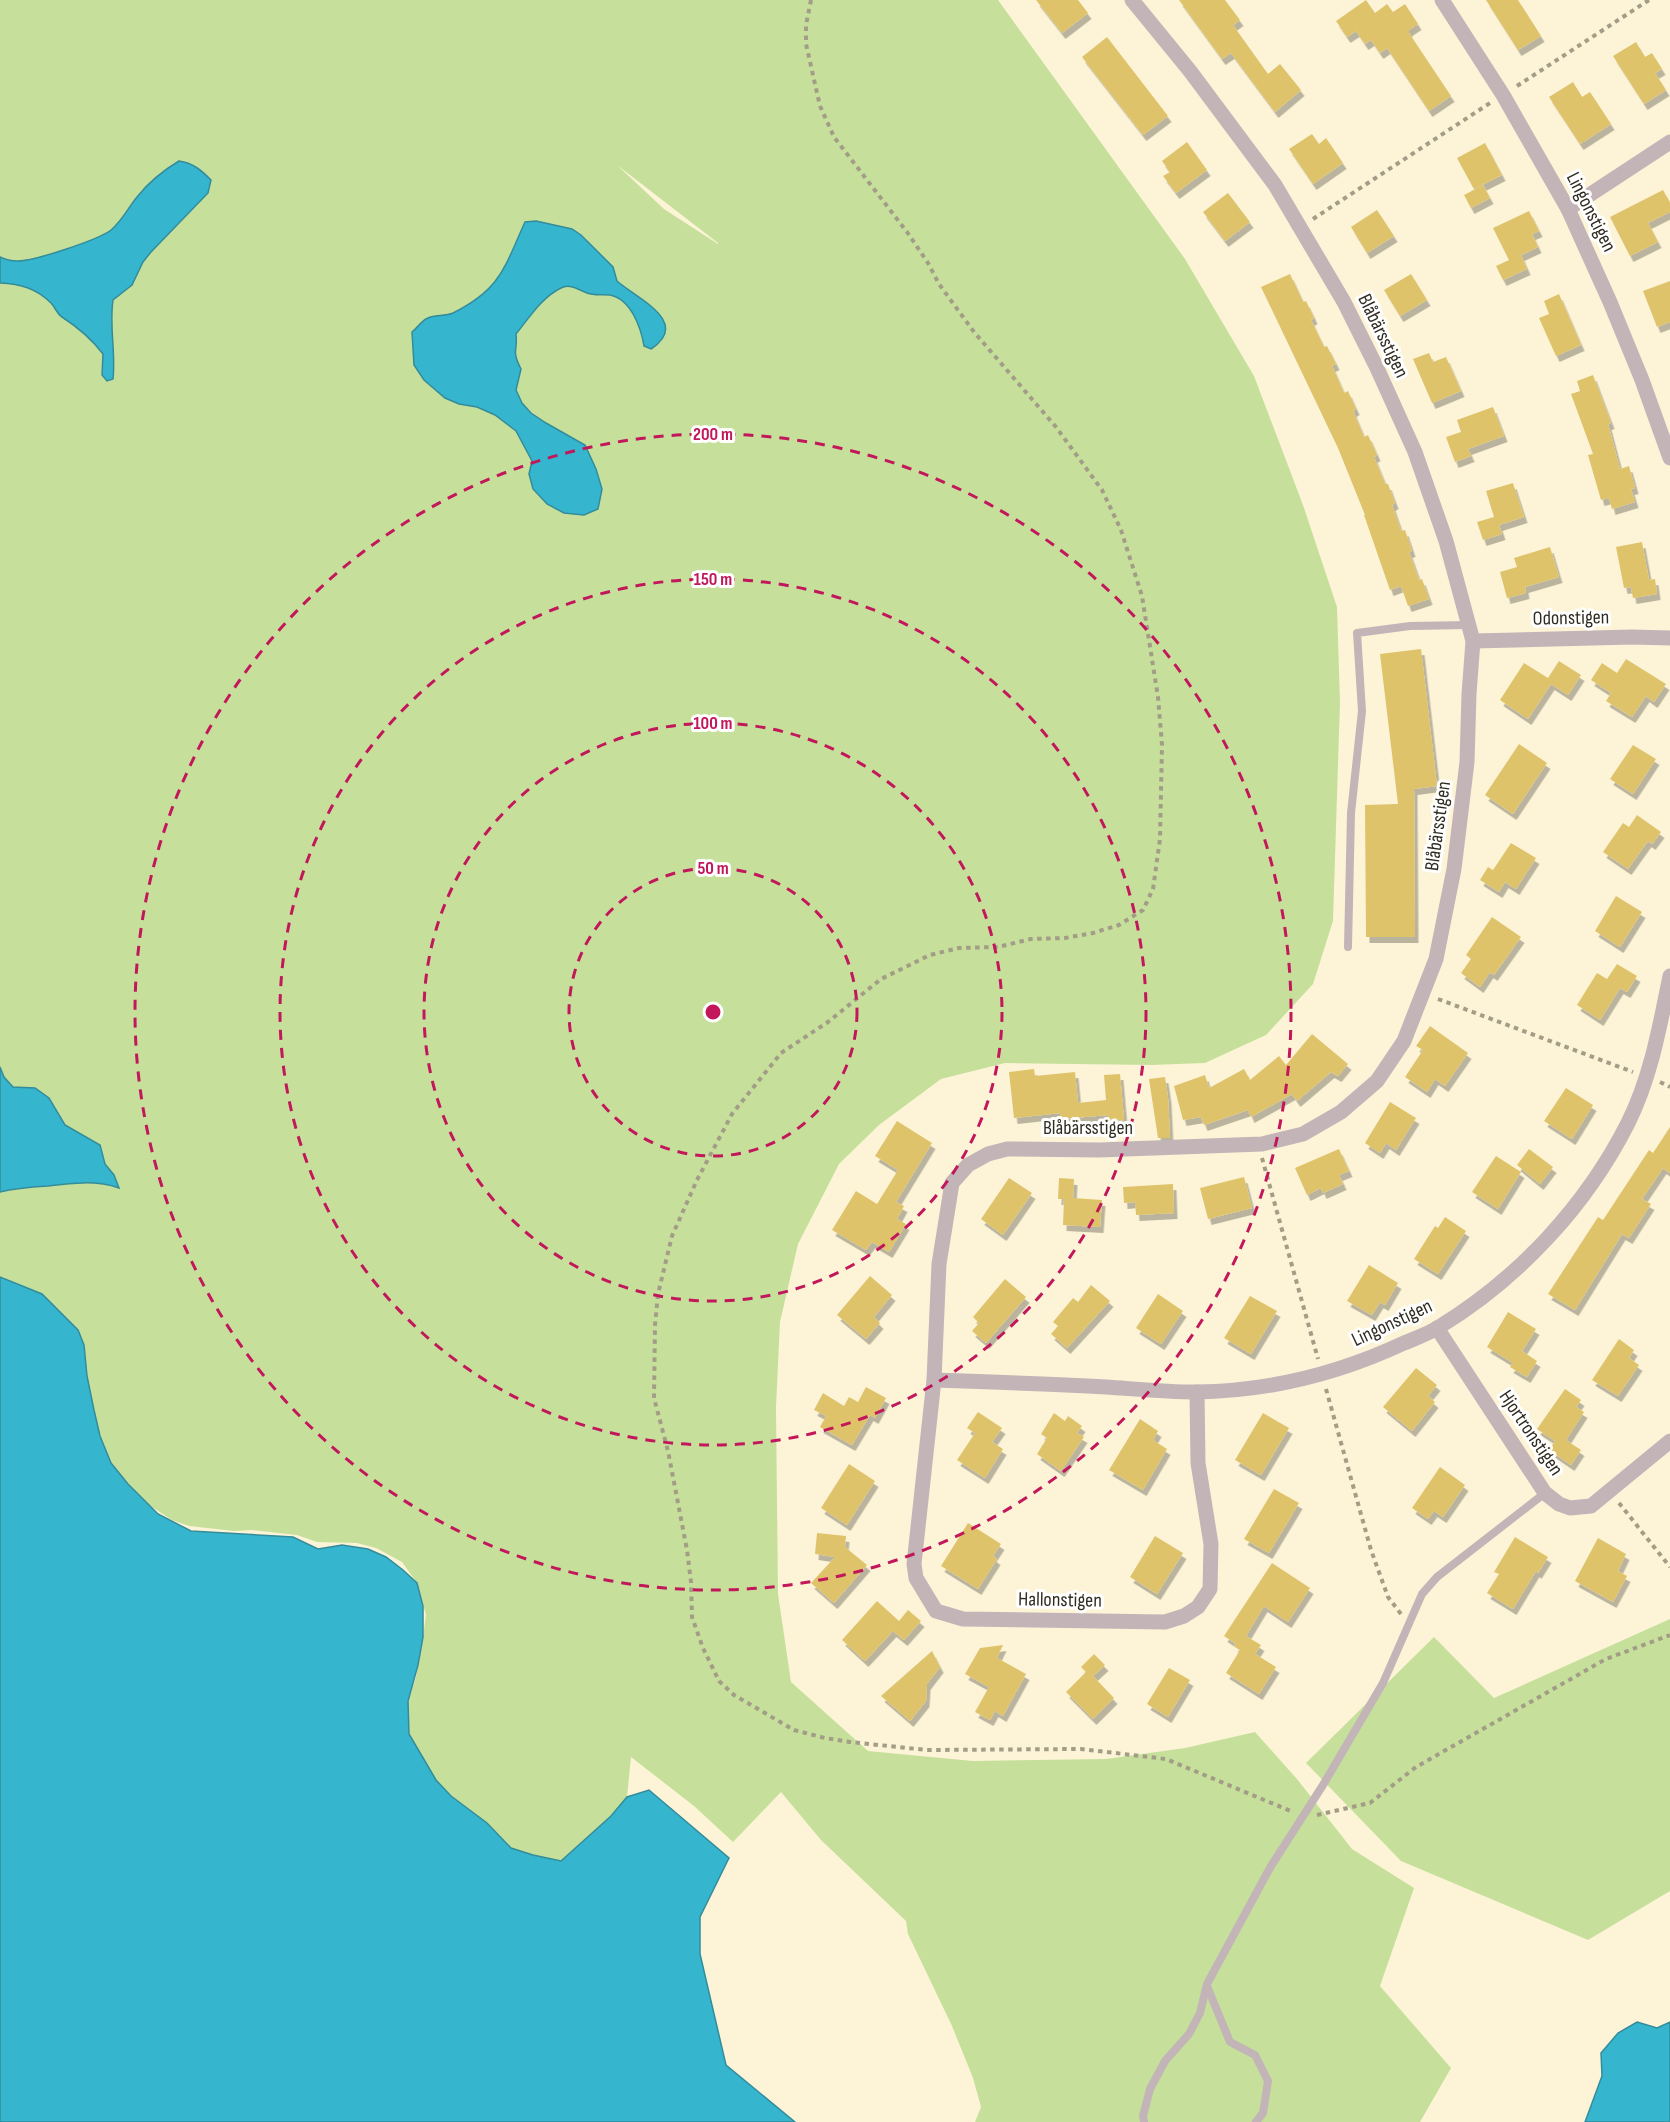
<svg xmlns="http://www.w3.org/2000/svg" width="1670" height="2122" viewBox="0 0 1670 2122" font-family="'Sofia Sans Condensed',sans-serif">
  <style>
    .green { fill: #c6e09c; fill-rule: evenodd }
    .water { fill: #35b5ce; stroke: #348c9a; stroke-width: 1.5 }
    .building { fill: #dfc36b; filter: url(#shadow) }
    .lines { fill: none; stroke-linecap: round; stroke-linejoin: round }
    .path { stroke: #a39d87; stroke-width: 4; stroke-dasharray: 4.5 4.5; stroke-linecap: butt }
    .lane { stroke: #c3b4b8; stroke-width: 8 }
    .street { stroke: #c3b4b8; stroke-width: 15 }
    .ring { fill: none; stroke: #c2185b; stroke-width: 3; stroke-dasharray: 10 8 }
    .labels { text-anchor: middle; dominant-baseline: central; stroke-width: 6; stroke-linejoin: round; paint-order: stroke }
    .street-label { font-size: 20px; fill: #302c21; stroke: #fff }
    .centre { fill: #c2185b; stroke: #fff; stroke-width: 3 }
    .ring-label { font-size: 18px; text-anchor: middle; font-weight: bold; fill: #c2185b; stroke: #fff; stroke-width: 6; stroke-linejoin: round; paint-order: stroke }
  </style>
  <defs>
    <filter id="shadow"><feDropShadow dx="3.5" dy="6" stdDeviation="0" flood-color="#0004"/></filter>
  </defs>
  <rect width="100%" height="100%" fill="#fdf4d7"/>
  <!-- green -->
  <g class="green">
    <path d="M 0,0 L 998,0 L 1185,259 L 1254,376 L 1303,505 L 1337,607 L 1340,702 L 1333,921 L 1313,984 L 1266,1035 L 1205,1063 L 1151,1065 L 1005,1063 L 941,1079 L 879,1125 L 839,1164 L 798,1244 L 780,1322 L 776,1407 L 778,1594 L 791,1682 L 868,1751 L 973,1761 L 1106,1759 L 1185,1748 L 1255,1732 L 1297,1779 L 1352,1849 L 1414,1888 L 1380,1986 L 1451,2068 L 1420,2122 L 975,2122 L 981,2107 L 973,2078 L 952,2026 L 908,1934 L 906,1921 L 821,1840 L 781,1792 L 733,1842 L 694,1806 L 631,1757 L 627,1797 L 611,1816 L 561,1861 L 533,1855 L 511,1848 L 487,1823 L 451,1796 L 436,1780 L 409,1734 L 408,1701 L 416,1677 L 422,1644 L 426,1615 L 417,1583 L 402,1562 L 376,1548 L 357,1543 L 317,1542 L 297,1535 L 252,1530 L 234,1531 L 189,1526 L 172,1520 L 149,1505 L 135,1492 L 111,1463 L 98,1430 L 88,1386 L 84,1345 L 78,1330 L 42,1294 L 0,1276 ZM 617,165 L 718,243 L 718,244 L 664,209 Z"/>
    <path d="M 1670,1619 L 1670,1891 L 1588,1940 L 1401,1861 L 1306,1763 L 1434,1637 L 1494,1698 Z"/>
  </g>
  <!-- water -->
  <g class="water">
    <path d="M 179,161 C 193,163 201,170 211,180 L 208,193 L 151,252 L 143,262 L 132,285 L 113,300 C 109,327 116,352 113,379 L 107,381 L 102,375 L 103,354 C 91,338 79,328 62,317 C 57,314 55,307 51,303 C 36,288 20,284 0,283 L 0,257 C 6,260 11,261 18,261 C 34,261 98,240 111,230 C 122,221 128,208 137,197 C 148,183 164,170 179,161 Z"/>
    <path d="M 536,221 L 572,229 L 581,235 L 613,267 L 617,281 C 636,298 692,322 651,349 L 644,346 C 641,328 631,299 610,295 C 601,294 595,296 587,293 C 579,290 570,283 561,288 C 542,297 529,318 516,334 C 518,351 511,350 521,369 L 516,390 L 522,403 L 531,413 L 546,423 L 585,445 L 596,469 L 602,489 L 598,509 L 584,515 L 564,513 L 547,504 L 533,489 L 529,474 L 532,461 L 516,431 L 495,415 L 477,407 L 459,404 L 445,398 L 424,380 L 414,365 L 412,332 C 417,328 421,322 426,319 C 434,314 444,317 453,313 C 501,289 504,268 525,222 Z"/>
    <path d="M 0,1067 L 4,1077 L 13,1087 L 35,1088 L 49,1098 L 65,1125 L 100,1145 L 105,1164 L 114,1175 L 119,1188 C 96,1180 72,1183 48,1186 C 31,1187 16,1188 0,1192 Z"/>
    <path d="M 0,1277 L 42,1294 L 78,1330 L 84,1345 L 87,1376 L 94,1410 L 100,1436 L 111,1463 L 128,1484 L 158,1514 L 191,1531 L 293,1537 L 318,1549 L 342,1545 L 368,1549 L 386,1557 L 403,1570 L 417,1583 L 423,1606 L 423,1637 L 418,1665 L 408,1701 L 409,1734 L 436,1780 L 451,1796 L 487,1823 L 511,1848 L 533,1855 L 561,1861 L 611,1816 L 627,1797 L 649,1790 L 729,1858 L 700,1917 L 700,1954 L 726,2065 L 795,2122 L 0,2122 Z"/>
    <path d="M 1637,2022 L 1657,2028 L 1670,2022 L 1670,2122 L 1585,2122 L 1602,2076 L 1601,2053 L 1618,2033 Z"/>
  </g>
  <!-- building -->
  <g class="building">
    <path d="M 1036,0 L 1078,0 L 1088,13 L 1062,33 Z"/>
    <path d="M 1179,0 L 1225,0 L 1240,20 L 1233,25 L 1268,74 L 1280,64 L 1301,90 L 1275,112 L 1231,53 L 1222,59 Z"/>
    <path d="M 1366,0 L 1375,13 L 1387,4 L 1393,12 L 1405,4 L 1418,24 L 1409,30 L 1409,33 L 1451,96 L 1429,111 L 1387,48 L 1380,53 L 1371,40 L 1365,44 L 1356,31 L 1347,37 L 1336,21 Z"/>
    <path d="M 1486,0 L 1518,0 L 1541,36 L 1518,50 Z"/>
    <path d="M 1107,37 L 1168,116 L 1143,135 L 1082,57 Z"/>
    <path d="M 1636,42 L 1645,57 L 1652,53 L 1662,69 L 1655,73 L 1666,90 L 1644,104 L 1613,56 Z"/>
    <path d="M 1573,82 L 1582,97 L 1590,92 L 1611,124 L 1580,144 L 1549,97 Z"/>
    <path d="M 1312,134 L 1319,144 L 1326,138 L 1343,163 L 1313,184 L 1289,149 Z"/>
    <path d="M 1187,142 L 1207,170 L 1176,193 L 1163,176 L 1170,172 L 1162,161 Z"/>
    <path d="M 1485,143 L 1502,175 L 1474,189 L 1457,158 Z"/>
    <path d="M 1483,185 L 1490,198 L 1471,208 L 1464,195 Z"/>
    <path d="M 1663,190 L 1670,203 L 1670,212 L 1648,223 L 1658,242 L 1630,256 L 1610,217 Z"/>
    <path d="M 1228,193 L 1250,222 L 1225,241 L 1203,212 Z"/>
    <path d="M 1377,210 L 1394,236 L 1367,253 L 1351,227 Z"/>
    <path d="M 1529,211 L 1539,231 L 1532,234 L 1538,247 L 1521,255 L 1527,269 L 1503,280 L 1496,266 L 1509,260 L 1493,228 Z"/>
    <path d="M 1290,274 L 1303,302 L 1306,301 L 1314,318 L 1311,320 L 1324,347 L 1327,346 L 1336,364 L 1332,366 L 1344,393 L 1348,391 L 1356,409 L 1353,411 L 1364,437 L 1368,435 L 1377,455 L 1374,457 L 1385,484 L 1388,484 L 1395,503 L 1392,505 L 1401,531 L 1405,530 L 1412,551 L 1409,552 L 1419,580 L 1422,579 L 1429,599 L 1408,606 L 1401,586 L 1390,590 L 1364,515 L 1365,515 L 1338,448 L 1261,287 Z"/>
    <path d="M 1411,274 L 1427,300 L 1400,316 L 1384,290 Z"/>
    <path d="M 1670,281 L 1670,322 L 1657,327 L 1643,291 Z"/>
    <path d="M 1559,294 L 1581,345 L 1556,356 L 1539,318 L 1549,314 L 1544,301 Z"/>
    <path d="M 1429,353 L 1433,362 L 1446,357 L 1461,391 L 1432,403 L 1413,359 Z"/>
    <path d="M 1593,375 L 1611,423 L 1608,424 L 1620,469 L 1629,466 L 1635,488 L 1631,489 L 1635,502 L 1612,509 L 1609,498 L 1601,500 L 1588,455 L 1593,454 L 1571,394 L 1580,391 L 1577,381 Z"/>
    <path d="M 1493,407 L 1504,436 L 1468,449 L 1471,456 L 1455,462 L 1446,437 L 1461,432 L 1457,420 Z"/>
    <path d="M 1513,483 L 1524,517 L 1499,525 L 1502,534 L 1483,540 L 1477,522 L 1494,517 L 1486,491 Z"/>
    <path d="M 1642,542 L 1649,580 L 1655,579 L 1657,594 L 1633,598 L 1631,587 L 1624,588 L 1616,547 Z"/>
    <path d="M 1550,547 L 1559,577 L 1525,587 L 1526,593 L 1507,598 L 1500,572 L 1517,567 L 1514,558 Z"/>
    <path d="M 1421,649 L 1437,786 L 1414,789 L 1415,937 L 1366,937 L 1365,805 L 1398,804 L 1380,654 Z"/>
    <path d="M 1626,659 L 1666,684 L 1654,702 L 1646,696 L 1632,717 L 1606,701 L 1611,693 L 1591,680 L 1602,663 L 1617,673 Z"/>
    <path d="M 1559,661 L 1581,675 L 1568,695 L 1551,684 L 1528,719 L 1500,700 L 1524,663 L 1548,678 Z"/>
    <path d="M 1519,744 L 1547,763 L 1513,814 L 1485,795 Z"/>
    <path d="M 1633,745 L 1656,759 L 1633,794 L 1610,779 Z"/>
    <path d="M 1637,815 L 1661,832 L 1652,844 L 1648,841 L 1628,869 L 1603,852 L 1623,823 L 1629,827 Z"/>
    <path d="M 1511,843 L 1536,858 L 1516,889 L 1505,882 L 1499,892 L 1480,880 L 1488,867 L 1493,870 Z"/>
    <path d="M 1616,896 L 1642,912 L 1620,947 L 1595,931 Z"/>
    <path d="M 1492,917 L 1521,937 L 1494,975 L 1490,972 L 1480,987 L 1461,973 L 1471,959 L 1466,955 Z"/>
    <path d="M 1617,964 L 1637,976 L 1627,992 L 1620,988 L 1600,1020 L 1577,1005 L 1597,973 L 1607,979 Z"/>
    <path d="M 1430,1026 L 1468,1053 L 1445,1086 L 1435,1079 L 1427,1092 L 1405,1077 L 1423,1050 L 1416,1046 Z"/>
    <path d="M 1312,1034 L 1348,1064 L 1338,1076 L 1331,1072 L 1297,1101 L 1292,1094 L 1251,1117 L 1248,1110 L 1204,1125 L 1201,1117 L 1183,1120 L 1174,1086 L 1205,1075 L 1209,1088 L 1244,1069 L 1250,1080 L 1279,1056 L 1286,1065 Z"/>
    <path d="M 1034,1069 L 1035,1076 L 1075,1072 L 1078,1103 L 1106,1100 L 1104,1075 L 1120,1074 L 1124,1120 L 1109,1121 L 1108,1115 L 1061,1119 L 1060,1113 L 1014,1118 L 1009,1072 Z"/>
    <path d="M 1165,1077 L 1168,1098 L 1170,1138 L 1158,1138 L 1149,1079 Z"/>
    <path d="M 1566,1088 L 1593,1105 L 1572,1139 L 1544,1121 Z"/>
    <path d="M 1390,1102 L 1416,1118 L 1396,1150 L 1386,1143 L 1380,1153 L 1365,1143 Z"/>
    <path d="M 897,1121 L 932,1143 L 896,1202 L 904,1206 L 897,1219 L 906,1224 L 889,1252 L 872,1242 L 866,1250 L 832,1230 L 856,1191 L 877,1204 L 898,1170 L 875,1156 Z"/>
    <path d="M 1670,1127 L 1670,1173 L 1663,1168 L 1642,1199 L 1651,1204 L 1629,1238 L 1622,1234 L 1575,1310 L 1548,1294 L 1598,1217 L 1603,1220 L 1649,1150 L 1653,1153 Z"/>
    <path d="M 1339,1149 L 1349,1171 L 1339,1175 L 1343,1184 L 1323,1193 L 1321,1188 L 1307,1195 L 1295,1168 Z"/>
    <path d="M 1529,1149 L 1553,1167 L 1540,1184 L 1517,1165 Z"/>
    <path d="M 1496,1156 L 1521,1172 L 1498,1209 L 1472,1192 Z"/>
    <path d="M 1244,1177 L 1252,1208 L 1208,1219 L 1200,1188 Z"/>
    <path d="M 1009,1178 L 1032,1193 L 1003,1235 L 981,1219 Z"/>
    <path d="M 1059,1178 L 1074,1179 L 1073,1198 L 1102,1200 L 1100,1227 L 1063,1225 L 1064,1199 L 1058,1199 Z"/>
    <path d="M 1173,1184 L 1174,1213 L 1136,1215 L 1135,1202 L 1124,1203 L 1123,1187 Z"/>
    <path d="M 1445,1217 L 1466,1231 L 1438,1274 L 1414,1259 L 1435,1226 L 1438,1228 Z"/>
    <path d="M 1369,1265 L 1398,1283 L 1385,1305 L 1380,1302 L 1372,1315 L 1347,1301 Z"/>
    <path d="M 870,1276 L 892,1295 L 874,1317 L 880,1323 L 866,1339 L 837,1315 Z"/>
    <path d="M 1005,1279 L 1026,1297 L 986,1343 L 972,1331 L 979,1323 L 973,1317 Z"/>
    <path d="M 1091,1285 L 1110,1301 L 1067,1348 L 1051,1334 L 1058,1326 L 1053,1322 L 1073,1298 L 1078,1302 Z"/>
    <path d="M 1158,1294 L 1183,1311 L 1161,1344 L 1136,1328 Z"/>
    <path d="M 1250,1296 L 1277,1311 L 1251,1354 L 1224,1338 Z"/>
    <path d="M 1508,1312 L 1536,1329 L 1522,1351 L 1537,1361 L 1527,1377 L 1510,1367 L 1513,1363 L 1487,1347 Z"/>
    <path d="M 1619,1339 L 1634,1350 L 1629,1358 L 1639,1365 L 1618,1396 L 1592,1380 Z"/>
    <path d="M 1416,1368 L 1437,1385 L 1428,1396 L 1435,1402 L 1412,1431 L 1383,1407 Z"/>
    <path d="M 866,1387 L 886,1398 L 875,1418 L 870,1415 L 852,1445 L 820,1427 L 826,1416 L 814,1410 L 823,1393 L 844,1406 L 849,1397 L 858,1402 Z"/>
    <path d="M 1565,1389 L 1581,1400 L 1576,1407 L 1584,1412 L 1566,1440 L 1581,1450 L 1571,1465 L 1549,1450 L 1555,1441 L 1537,1429 Z"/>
    <path d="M 978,1412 L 1002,1428 L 992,1442 L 1003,1449 L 985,1478 L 957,1460 L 975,1433 L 967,1428 Z"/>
    <path d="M 1054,1413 L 1065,1421 L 1068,1416 L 1082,1426 L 1077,1433 L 1084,1437 L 1061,1471 L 1037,1454 L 1047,1438 L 1041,1434 Z"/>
    <path d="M 1263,1413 L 1289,1428 L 1261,1475 L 1235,1460 Z"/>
    <path d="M 1140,1419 L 1158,1431 L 1153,1440 L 1167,1449 L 1143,1490 L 1109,1470 Z"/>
    <path d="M 849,1464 L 875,1481 L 847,1525 L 821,1508 Z"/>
    <path d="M 1440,1467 L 1465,1485 L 1443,1517 L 1434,1511 L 1428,1519 L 1412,1508 Z"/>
    <path d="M 1274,1489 L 1299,1503 L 1269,1553 L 1244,1539 Z"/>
    <path d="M 968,1523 L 1001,1544 L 993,1556 L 997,1559 L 978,1589 L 941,1566 Z"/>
    <path d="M 817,1533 L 846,1536 L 845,1547 L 867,1565 L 834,1603 L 811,1583 L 835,1557 L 815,1554 Z"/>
    <path d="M 1155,1536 L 1183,1553 L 1157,1594 L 1130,1577 Z"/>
    <path d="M 1515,1537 L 1548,1557 L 1538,1573 L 1536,1571 L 1513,1609 L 1487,1593 L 1499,1574 L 1494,1572 Z"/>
    <path d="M 1598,1538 L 1626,1554 L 1618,1571 L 1627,1576 L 1613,1602 L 1575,1581 Z"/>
    <path d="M 1272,1563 L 1310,1588 L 1288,1622 L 1264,1606 L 1246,1636 L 1261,1645 L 1255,1654 L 1276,1667 L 1259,1694 L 1226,1673 L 1240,1650 L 1234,1646 L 1236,1644 L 1224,1636 Z"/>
    <path d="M 877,1601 L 899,1621 L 908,1610 L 921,1621 L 904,1640 L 893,1631 L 865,1661 L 842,1640 Z"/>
    <path d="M 1003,1645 L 997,1658 L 1026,1674 L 1003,1716 L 995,1711 L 990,1720 L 975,1712 L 989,1687 L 965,1674 L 980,1648 Z"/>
    <path d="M 932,1651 L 940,1667 L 927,1684 L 926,1701 L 910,1721 L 881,1696 Z"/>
    <path d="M 1094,1654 L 1105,1665 L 1093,1676 L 1114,1698 L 1093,1719 L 1066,1692 L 1086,1672 L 1081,1667 Z"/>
    <path d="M 1169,1668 L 1190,1680 L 1168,1717 L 1147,1704 Z"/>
  </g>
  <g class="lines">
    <!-- path -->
    <g class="path">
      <path d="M 811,0 L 806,25 L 806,44 L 820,106 L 834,137 L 907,232 L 928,263 L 939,284 L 974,332 L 1056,427 L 1102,490 L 1121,530 L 1142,596 L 1158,697 L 1162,745 L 1160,839 L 1153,889 L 1143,910 L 1119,925 L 1093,933 L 1065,938 L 1031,939 L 998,947 L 959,948 L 930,955 L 881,979 L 828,1022 L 781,1053 L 732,1114 L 697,1180 L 672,1236 L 658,1294 L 655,1325 L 654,1398 L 668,1451 L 687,1550 L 691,1582 L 692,1617 L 703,1648 L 719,1681 L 734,1695 L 794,1730 L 825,1738 L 850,1742 L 927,1750 L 1081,1749 L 1166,1759 L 1293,1812"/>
      <path d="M 1517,86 L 1649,0"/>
      <path d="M 1313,219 L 1490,103"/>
      <path d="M 1438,999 L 1633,1072"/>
      <path d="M 1660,1082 L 1670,1087"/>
      <path d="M 1262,1158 L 1318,1359"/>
      <path d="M 1326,1389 L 1371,1550 L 1388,1597 L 1401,1614"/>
      <path d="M 1619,1503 L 1670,1567"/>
      <path d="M 1317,1815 L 1370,1803 L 1416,1767 L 1606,1659 L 1670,1635"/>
    </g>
    <!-- lane -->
    <g class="lane">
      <path d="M 1348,947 L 1351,813 L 1362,711 L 1357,633 L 1410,626 L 1469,625"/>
      <path d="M 1207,1986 L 1230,2042 L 1255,2055 L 1268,2081 L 1263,2113 L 1256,2122"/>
      <path d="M 1144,2122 L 1143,2116 L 1150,2089 L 1165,2061 L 1189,2034 L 1200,2013 L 1207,1984 L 1271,1866 L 1323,1785 L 1383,1683 L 1422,1594 L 1437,1577 L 1545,1493"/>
    </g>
    <!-- street -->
    <g class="street">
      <path d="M 1132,0 L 1190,71 L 1275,185 L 1344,302 L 1377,368 L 1415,452 L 1446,541 L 1473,641 L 1469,694 L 1467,762 L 1454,869 L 1436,959 L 1404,1041 L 1377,1081 L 1341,1112 L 1303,1134 L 1262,1144 L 1099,1150 L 1007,1149 L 988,1154 L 968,1165 L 952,1183 L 939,1264 L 934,1380 L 914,1564 L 916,1578 L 936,1611 L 963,1619 L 1165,1622 L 1184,1616 L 1198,1607 L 1210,1589 L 1211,1544 L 1198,1463 L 1197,1392"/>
      <path d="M 1442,0 L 1503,95 L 1568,209 L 1610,302 L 1642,380 L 1670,458"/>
      <path d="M 1568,209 L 1670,142"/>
      <path d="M 1473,641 L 1632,637 L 1670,638"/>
      <path d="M 1437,1328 L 1545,1493 L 1559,1504 L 1570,1508 L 1591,1506 L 1670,1441"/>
      <path d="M 934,1380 C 991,1382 1048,1384 1106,1387 C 1136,1389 1166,1392 1196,1392 C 1268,1391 1340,1373 1404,1343 C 1416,1338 1428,1334 1439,1327 C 1519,1278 1586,1206 1628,1123 C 1651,1077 1660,1025 1670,976"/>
    </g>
  </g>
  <!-- distance rings -->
  <g class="ring">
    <circle cx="713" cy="1012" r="144"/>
    <circle cx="713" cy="1012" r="289"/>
    <circle cx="713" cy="1012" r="433"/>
    <circle cx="713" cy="1012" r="578"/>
  </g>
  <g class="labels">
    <!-- street labels -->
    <g class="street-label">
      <text transform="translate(1591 212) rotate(63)">Lingonstigen</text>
      <text transform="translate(1383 336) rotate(64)">Blåbärsstigen</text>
      <text transform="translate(1571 618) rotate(-1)">Odonstigen</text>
      <text transform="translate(1438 826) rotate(-82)">Blåbärsstigen</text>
      <text x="1088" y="1128">Blåbärsstigen</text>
      <text transform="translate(1392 1323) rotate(-25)">Lingonstigen</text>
      <text transform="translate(1531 1433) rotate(56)">Hjortronstigen</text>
      <text transform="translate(1060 1600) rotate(1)">Hallonstigen</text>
    </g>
  </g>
  <circle cx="713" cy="1012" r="9" class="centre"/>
  <g class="ring-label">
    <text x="713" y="440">200 m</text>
    <text x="713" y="585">150 m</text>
    <text x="713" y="729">100 m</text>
    <text x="713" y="874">50 m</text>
  </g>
</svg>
